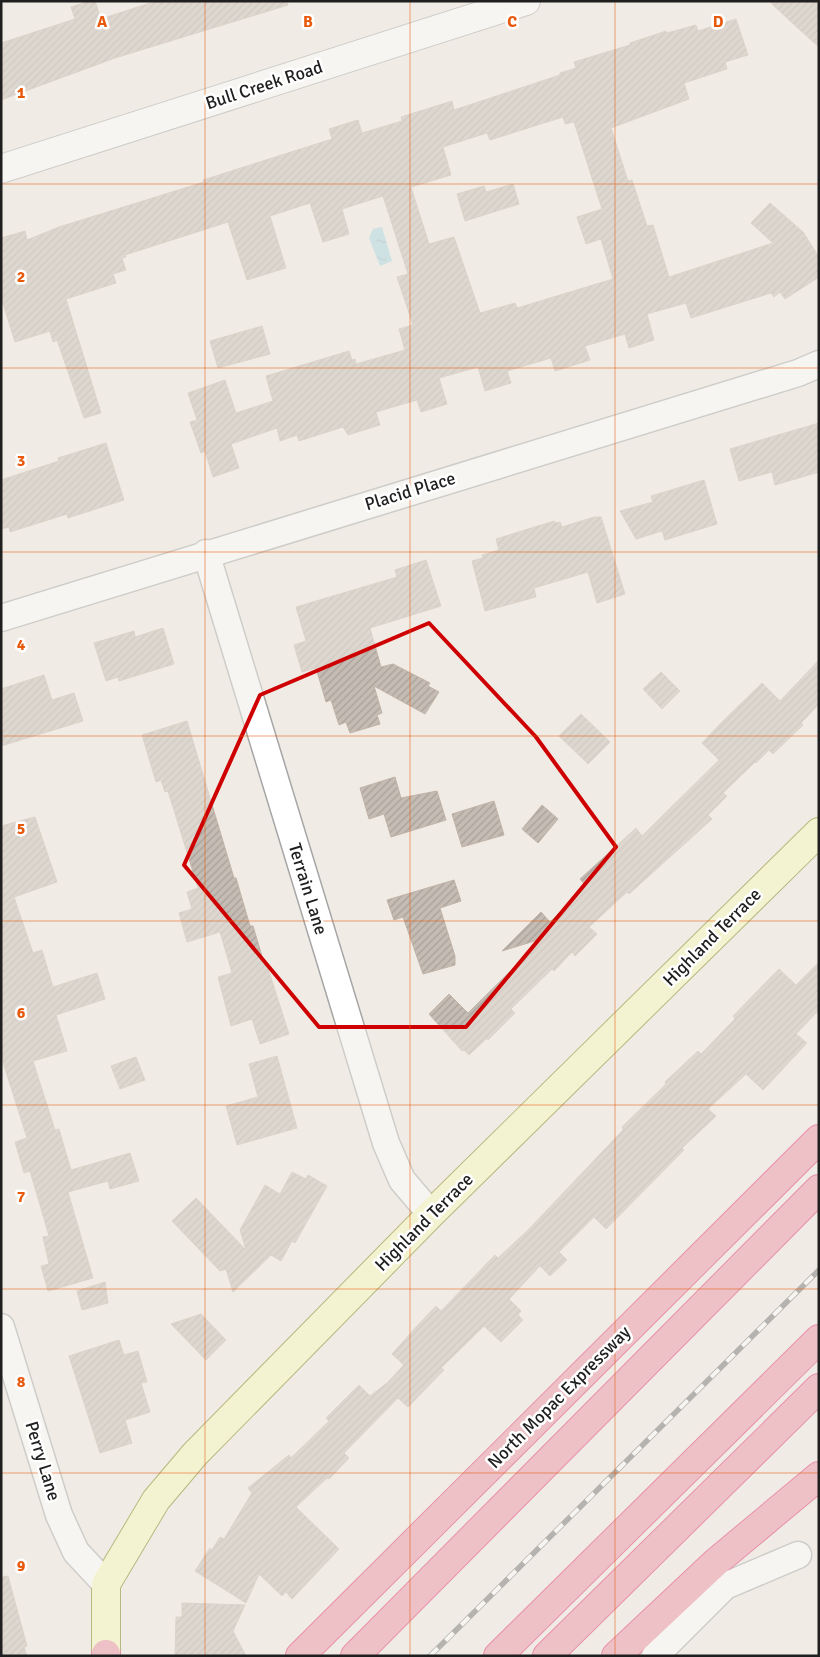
<svg xmlns="http://www.w3.org/2000/svg" width="820" height="1657" viewBox="0 0 820 1657" font-family="Signika,sans-serif">
  <style>
    .water { fill: url(#water-ripples) }
    .building { fill: url(#building-hatch); stroke: #c2b3a7; fill-rule: evenodd }
    .lines { fill: none; stroke-linecap: round; stroke-linejoin: round }
    .minor-casing { stroke: #a6a6a6; stroke-width: 29 }
    .tertiary-casing { stroke: #a6a6a6; stroke-width: 30 }
    .secondary-casing { stroke: #6f7a02; stroke-width: 30 }
    .motorway-casing { stroke: #df2265; stroke-width: 30 }
    .minor { stroke: #fff; stroke-width: 26 }
    .tertiary { stroke: #fff; stroke-width: 28 }
    .secondary { stroke: #f8fbb9; stroke-width: 28 }
    .motorway { stroke: #e98c9e; stroke-width: 28 }
    .rail-casing { stroke: #6d6d6d; stroke-width: 5.5 }
    .rail { stroke: #fff; stroke-width: 4; stroke-dasharray: 11; stroke-linecap: butt }
    .marked { fill: none; stroke: #cf0002; stroke-width: 4; stroke-linejoin: round }
    .grid { fill: none; stroke: #e8590c; stroke-width: 1; stroke-opacity: 0.55 }
    .labels { text-anchor: middle; dominant-baseline: central; stroke-width: 5; stroke-linejoin: round; paint-order: stroke }
    .street-label { font-size: 18px; fill: #1f1f1f; stroke: #fff }
    .grid-label { font-size: 16px; text-anchor: middle; font-weight: bold; fill: #e8590c; stroke: #fff; stroke-width: 5; stroke-linejoin: round; paint-order: stroke }
  </style>
  <defs>
    <pattern id="water-ripples" width="26" height="14" patternUnits="userSpaceOnUse" patternTransform="scale(1.25)"><rect width="26" height="14" fill="#a5d2df"/><path d="M2 4q2-2 4 0t4 0M15 11q2-2 4 0t4 0" fill="none" stroke="#8eb4bf"/></pattern>
    <pattern id="building-hatch" width="6" height="6" patternUnits="userSpaceOnUse" patternTransform="scale(1.25)"><rect width="6" height="6" fill="#c5bcb4"/><path d="M-1 1l2-2M0 6l6-6M5 7l2-2" fill="none" stroke="#a9a19a"/></pattern>
  </defs>
  <rect width="100%" height="100%" fill="#f0ece5"/>
  <!-- water -->
  <path class="water" d="M 382,227 L 392,261 L 380,266 L 369,238 L 373,229 Z"/>
  <!-- building -->
  <g class="building">
    <path d="M 89,1 L 95,1 L 101,19 L 156,1 L 287,1 L 288,5 L 115,58 L 1,100 L 1,43 L 75,19 L 71,7 Z"/>
    <path d="M 769,1 L 819,1 L 819,47 L 790,21 Z"/>
    <path d="M 736,19 L 748,55 L 725,62 L 727,69 L 684,83 L 689,99 L 611,128 L 628,181 L 632,180 L 647,226 L 653,225 L 669,277 L 773,243 L 751,223 L 770,203 L 803,232 L 819,257 L 819,277 L 785,299 L 780,292 L 774,297 L 771,293 L 691,318 L 686,303 L 647,314 L 654,340 L 629,348 L 625,334 L 585,346 L 590,360 L 555,371 L 551,358 L 507,371 L 511,383 L 485,391 L 478,367 L 439,378 L 447,404 L 421,412 L 417,400 L 376,412 L 380,425 L 348,435 L 343,427 L 299,441 L 297,435 L 280,441 L 277,428 L 231,444 L 239,468 L 213,477 L 205,451 L 201,453 L 190,422 L 197,420 L 188,393 L 225,380 L 236,413 L 273,401 L 266,376 L 349,351 L 352,360 L 355,359 L 356,364 L 405,350 L 399,329 L 413,325 L 397,277 L 408,274 L 383,196 L 342,209 L 349,234 L 323,242 L 310,203 L 270,216 L 286,268 L 247,280 L 228,222 L 125,255 L 126,257 L 122,258 L 126,270 L 113,274 L 116,283 L 66,299 L 101,413 L 84,418 L 57,340 L 53,342 L 50,331 L 15,342 L 1,297 L 1,238 L 25,231 L 27,240 L 59,227 L 204,182 L 203,180 L 332,139 L 329,129 L 358,120 L 362,133 L 402,121 L 401,117 L 452,101 L 454,110 L 560,75 L 560,73 L 576,68 L 574,62 L 630,45 L 630,43 L 666,31 L 667,33 L 696,25 L 698,31 ZM 563,117 L 565,124 L 574,122 L 602,209 L 577,217 L 586,244 L 601,239 L 613,279 L 517,308 L 515,303 L 480,313 L 454,237 L 429,244 L 411,187 L 451,175 L 443,147 L 487,133 L 490,140 Z"/>
    <path d="M 513,184 L 519,204 L 465,221 L 457,194 L 484,186 L 486,192 Z"/>
    <path d="M 262,326 L 270,354 L 218,368 L 210,341 Z"/>
    <path d="M 819,423 L 819,472 L 775,485 L 772,472 L 739,481 L 730,449 Z"/>
    <path d="M 106,443 L 124,500 L 68,518 L 67,514 L 10,532 L 9,527 L 1,529 L 1,480 L 59,461 L 58,458 Z"/>
    <path d="M 704,480 L 717,524 L 665,540 L 662,531 L 636,539 L 620,511 L 653,502 L 651,496 Z"/>
    <path d="M 594,517 L 601,517 L 625,594 L 597,603 L 588,572 L 534,588 L 536,597 L 485,611 L 472,561 L 483,558 L 482,555 L 499,550 L 496,539 L 554,521 L 555,523 L 560,522 L 562,527 Z"/>
    <path d="M 426,560 L 441,606 L 370,628 L 381,667 L 393,664 L 430,683 L 428,686 L 439,692 L 425,714 L 374,686 L 382,713 L 377,715 L 380,724 L 350,733 L 346,722 L 339,725 L 331,700 L 326,702 L 316,668 L 302,672 L 294,645 L 306,641 L 296,607 L 397,577 L 395,570 Z"/>
    <path d="M 163,628 L 174,664 L 119,681 L 118,677 L 106,681 L 94,643 L 134,631 L 135,637 Z"/>
    <path d="M 819,660 L 819,704 L 801,723 L 803,725 L 773,754 L 769,750 L 756,763 L 755,762 L 723,793 L 727,796 L 708,815 L 712,819 L 629,894 L 627,892 L 589,927 L 597,934 L 575,956 L 572,952 L 554,971 L 552,969 L 511,1009 L 515,1013 L 488,1040 L 487,1038 L 469,1055 L 464,1050 L 462,1051 L 429,1014 L 449,994 L 468,1013 L 544,938 L 502,951 L 541,912 L 550,922 L 586,886 L 580,879 L 636,828 L 642,836 L 719,760 L 702,743 L 721,723 L 762,683 L 780,701 Z"/>
    <path d="M 661,672 L 680,691 L 662,709 L 643,689 Z"/>
    <path d="M 44,675 L 52,700 L 74,693 L 83,721 L 1,746 L 1,689 Z"/>
    <path d="M 581,714 L 610,742 L 588,764 L 559,736 Z"/>
    <path d="M 187,721 L 234,878 L 236,878 L 250,926 L 253,926 L 264,963 L 266,962 L 289,1034 L 260,1044 L 252,1019 L 231,1026 L 218,977 L 232,973 L 220,932 L 187,942 L 179,913 L 192,909 L 187,892 L 198,888 L 168,791 L 165,792 L 161,780 L 156,782 L 142,735 Z"/>
    <path d="M 395,777 L 401,798 L 437,791 L 446,820 L 391,837 L 384,814 L 369,819 L 360,788 Z"/>
    <path d="M 494,801 L 504,835 L 462,847 L 452,814 Z"/>
    <path d="M 542,805 L 558,819 L 538,843 L 522,829 Z"/>
    <path d="M 35,817 L 57,882 L 14,897 L 33,953 L 42,950 L 53,987 L 97,973 L 105,999 L 56,1015 L 67,1051 L 33,1061 L 55,1130 L 59,1129 L 71,1170 L 130,1153 L 139,1181 L 110,1189 L 108,1181 L 68,1192 L 93,1278 L 48,1291 L 41,1266 L 49,1264 L 43,1237 L 49,1236 L 30,1171 L 24,1173 L 15,1142 L 27,1138 L 1,1056 L 1,826 Z"/>
    <path d="M 454,880 L 461,901 L 440,908 L 455,956 L 455,965 L 423,974 L 403,917 L 394,920 L 387,900 Z"/>
    <path d="M 819,962 L 819,1010 L 796,1034 L 807,1043 L 763,1090 L 746,1074 L 708,1109 L 716,1116 L 682,1148 L 684,1150 L 606,1229 L 594,1217 L 559,1252 L 567,1260 L 550,1276 L 540,1266 L 509,1299 L 521,1311 L 518,1315 L 523,1320 L 501,1342 L 484,1326 L 441,1368 L 444,1370 L 408,1407 L 398,1398 L 344,1453 L 349,1458 L 329,1479 L 327,1478 L 296,1507 L 339,1549 L 292,1599 L 286,1592 L 282,1596 L 259,1574 L 246,1603 L 195,1571 L 210,1548 L 212,1550 L 220,1537 L 224,1539 L 252,1493 L 248,1488 L 289,1455 L 291,1458 L 329,1421 L 326,1418 L 359,1385 L 370,1396 L 387,1383 L 404,1365 L 392,1354 L 417,1326 L 436,1306 L 441,1311 L 495,1255 L 498,1258 L 529,1229 L 623,1130 L 622,1127 L 666,1084 L 665,1082 L 698,1051 L 701,1054 L 735,1019 L 733,1016 L 779,969 L 796,985 Z"/>
    <path d="M 277,1056 L 297,1128 L 237,1145 L 226,1106 L 258,1097 L 249,1064 Z"/>
    <path d="M 136,1057 L 145,1080 L 120,1089 L 111,1066 Z"/>
    <path d="M 292,1172 L 306,1179 L 308,1175 L 327,1186 L 295,1243 L 292,1241 L 281,1261 L 271,1255 L 233,1292 L 226,1269 L 220,1271 L 172,1221 L 196,1198 L 246,1250 L 240,1230 L 265,1185 L 280,1194 Z"/>
    <path d="M 105,1282 L 108,1303 L 82,1310 L 77,1291 Z"/>
    <path d="M 201,1314 L 226,1340 L 206,1360 L 171,1324 Z"/>
    <path d="M 119,1340 L 124,1355 L 138,1351 L 147,1382 L 141,1383 L 150,1412 L 125,1420 L 132,1443 L 100,1453 L 69,1356 Z"/>
    <path d="M 8,1576 L 27,1646 L 24,1647 L 27,1656 L 1,1656 L 1,1577 Z"/>
    <path d="M 182,1603 L 245,1605 L 233,1631 L 246,1656 L 175,1656 L 176,1617 L 182,1617 Z"/>
  </g>
  <g class="lines">
    <defs>
      <g id="minor">
        <path d="M 206,553 L 386,1143 L 402,1180 L 431,1214"/>
        <path d="M 1,618 L 798,373 L 819,364"/>
        <path d="M 1,1327 L 59,1515 L 76,1552 L 106,1584"/>
        <path d="M 655,1656 L 725,1586 L 798,1555"/>
      </g>
      <path id="tertiary" d="M 1,169 L 526,1"/>
      <path id="secondary" d="M 106,1654 L 106,1584 L 156,1500 L 195,1454 L 431,1214 L 819,832"/>
      <g id="motorway">
        <path d="M 106,1656 L 106,1654"/>
        <path d="M 300,1656 L 819,1139"/>
        <path d="M 355,1656 L 819,1189"/>
        <path d="M 498,1656 L 819,1339"/>
        <path d="M 547,1656 L 819,1388"/>
        <path d="M 616,1656 L 716,1562 L 819,1476"/>
      </g>
    </defs>
    <!-- minor casing -->
    <use href="#minor" class="minor-casing"/>
    <!-- tertiary casing -->
    <use href="#tertiary" class="tertiary-casing"/>
    <!-- secondary casing -->
    <use href="#secondary" class="secondary-casing"/>
    <!-- motorway casing -->
    <use href="#motorway" class="motorway-casing"/>
    <!-- minor -->
    <use href="#minor" class="minor"/>
    <!-- tertiary -->
    <use href="#tertiary" class="tertiary"/>
    <!-- secondary -->
    <use href="#secondary" class="secondary"/>
    <!-- motorway -->
    <use href="#motorway" class="motorway"/>
    <defs>
      <path id="rail" d="M 430,1656 L 819,1270"/>
    </defs>
    <!-- rail casing -->
    <use href="#rail" class="rail-casing"/>
    <!-- rail -->
    <use href="#rail" class="rail"/>
  </g>
  <!-- marked area -->
  <path d="M0 0H820V1657H0ZM 429,623 L 536,737 L 616,847 L 466,1027 L 319,1027 L 184,865 L 260,695 Z" fill="#f0ece5" fill-opacity=".55" fill-rule="evenodd"/>
  <path class="marked" d="M 429,623 L 536,737 L 616,847 L 466,1027 L 319,1027 L 184,865 L 260,695 Z"/>
  <!-- grid -->
  <path class="grid" d="M 205,1 L 205,1656M 410,1 L 410,1656M 615,1 L 615,1656M 1,184 L 819,184M 1,368 L 819,368M 1,552 L 819,552M 1,736 L 819,736M 1,921 L 819,921M 1,1105 L 819,1105M 1,1289 L 819,1289M 1,1473 L 819,1473"/>
  <g class="labels">
    <!-- street labels -->
    <g class="street-label">
      <text transform="translate(264 85) rotate(-18)">Bull Creek Road</text>
      <text transform="translate(410 491) rotate(-17)">Placid Place</text>
      <text transform="translate(308 889) rotate(73)">Terrain Lane</text>
      <text transform="translate(712 937) rotate(-45)">Highland Terrace</text>
      <text transform="translate(424 1222) rotate(-45)">Highland Terrace</text>
      <text transform="translate(559 1397) rotate(-45)">North Mopac Expressway</text>
      <text transform="translate(43 1461) rotate(73)">Perry Lane</text>
    </g>
  </g>
  <g class="grid-label">
    <text x="102" y="27">A</text>
    <text x="308" y="27">B</text>
    <text x="512" y="27">C</text>
    <text x="718" y="27">D</text>
    <text x="21" y="98">1</text>
    <text x="21" y="282">2</text>
    <text x="21" y="466">3</text>
    <text x="21" y="650">4</text>
    <text x="21" y="834">5</text>
    <text x="21" y="1018">6</text>
    <text x="21" y="1202">7</text>
    <text x="21" y="1387">8</text>
    <text x="21" y="1571">9</text>
  </g>
  <!-- border -->
  <rect width="820" height="1657" fill="none" stroke="#1f1f1f" stroke-width="5"/>
</svg>
